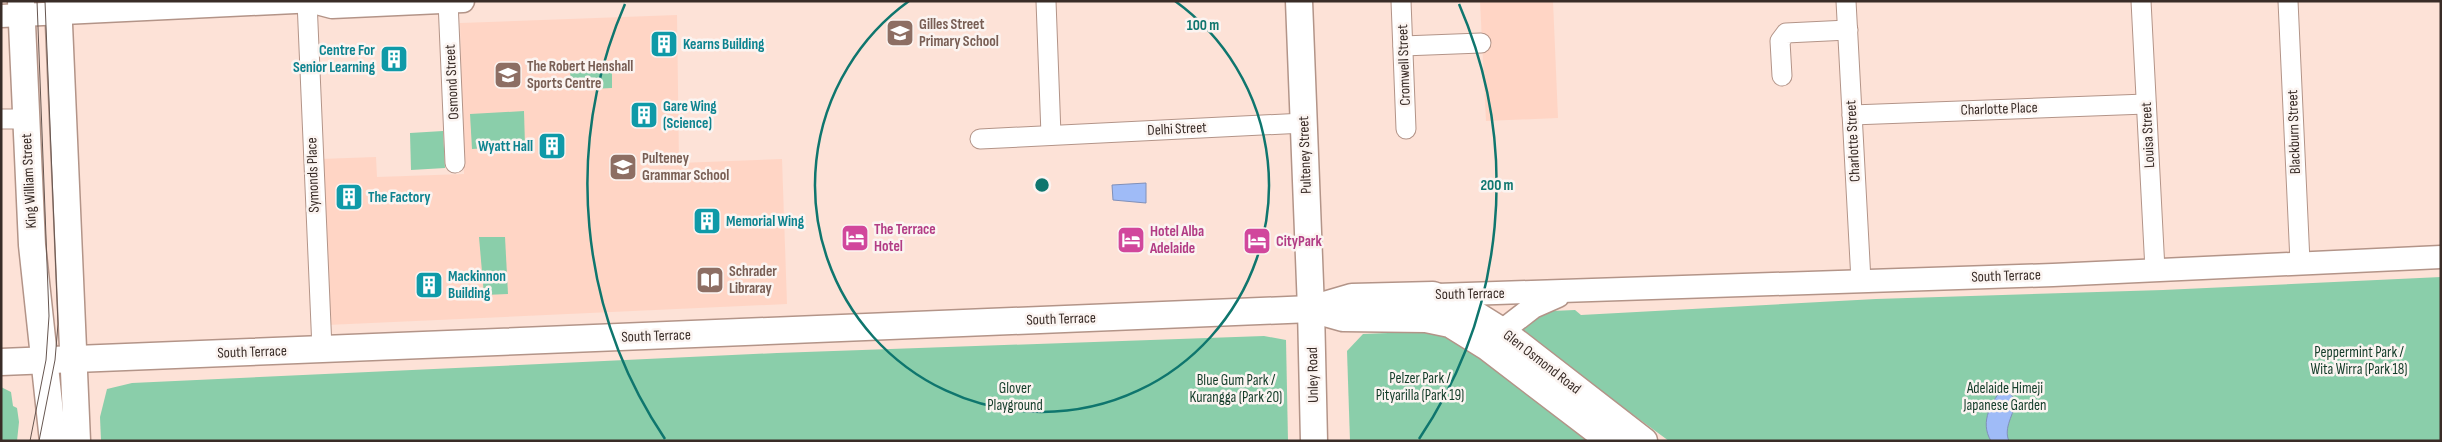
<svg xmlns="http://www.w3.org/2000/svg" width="2442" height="442" viewBox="0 0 2442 442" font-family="'Sofia Sans Condensed',sans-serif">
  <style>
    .built { fill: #ffd5c5 }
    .green { fill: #8aceaa }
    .water { fill: #9fbbf7; stroke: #8090b9 }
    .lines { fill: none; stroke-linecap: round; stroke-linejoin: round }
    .minor-casing { stroke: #b39488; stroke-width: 21 }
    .tertiary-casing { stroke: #b39488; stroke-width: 25 }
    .secondary-casing { stroke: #b39488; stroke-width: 29 }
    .minor { stroke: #fff; stroke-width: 19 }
    .tertiary { stroke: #fff; stroke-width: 22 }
    .secondary { stroke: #fff; stroke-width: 26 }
    .tram { stroke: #665650; stroke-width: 1 }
    .ring { fill: none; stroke: #0f766e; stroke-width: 2.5 }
    .labels { text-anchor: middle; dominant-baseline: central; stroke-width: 5; stroke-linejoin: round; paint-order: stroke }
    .education-label { font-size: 15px; font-weight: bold; fill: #785e54; stroke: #fbf4f1; text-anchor: start }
    .culture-label { font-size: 15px; font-weight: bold; fill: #0d838f; stroke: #fbf4f1; text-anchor: start }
    .street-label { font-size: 15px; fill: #392c27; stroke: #fbf4f1 }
    .hotel-label { font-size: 15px; font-weight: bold; fill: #b23c85; stroke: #fbf4f1; text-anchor: start }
    .park-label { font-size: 15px; fill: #133c29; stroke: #fbf4f1 }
    .centre { fill: #0f766e; stroke: #fbf4f1; stroke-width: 2.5 }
    .ring-label { font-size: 15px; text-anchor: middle; font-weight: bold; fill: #0f766e; stroke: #fbf4f1; stroke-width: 5; stroke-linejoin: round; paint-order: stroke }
  </style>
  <rect width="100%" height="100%" fill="#fde2d7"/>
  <!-- built -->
  <g class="built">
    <path d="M 1480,1 L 1553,1 L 1558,118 L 1486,121 Z"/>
    <path d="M 677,15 L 679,163 L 782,159 L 787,304 L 327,325 L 320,159 L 376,157 L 377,177 L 464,174 L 460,23 Z"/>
  </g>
  <!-- green -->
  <g class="green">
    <path d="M 612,66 L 612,88 L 571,90 L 570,68 Z"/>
    <path d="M 524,111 L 525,146 L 472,149 L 470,114 Z"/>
    <path d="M 443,131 L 445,168 L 411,170 L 410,133 Z"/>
    <path d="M 505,237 L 508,294 L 484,295 L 479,237 Z"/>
    <path d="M 2441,277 L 2441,441 L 1669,441 L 1519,331 L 1528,312 L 1575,310 L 1581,315 L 1876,299 L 2163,290 Z"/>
    <path d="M 1437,331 L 1486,352 L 1598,441 L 1350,441 L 1347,351 L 1363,334 Z"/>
    <path d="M 1264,336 L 1286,340 L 1288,441 L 101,441 L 100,417 L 107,389 L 132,383 L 777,353 Z"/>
    <path d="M 1,387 L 11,392 L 13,406 L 17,408 L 19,422 L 17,441 L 1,441 Z"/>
  </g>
  <!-- water -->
  <g class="water">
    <path d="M 1146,183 L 1146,203 L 1113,200 L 1112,185 Z"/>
    <path d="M 2004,386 L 2016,401 C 2014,414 2003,428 2009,441 L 1991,441 C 1979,421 1992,402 2004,386 Z"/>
  </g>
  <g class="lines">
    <defs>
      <g id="minor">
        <path d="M 307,1 L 322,349"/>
        <path d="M 448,1 L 455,163"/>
        <path d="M 1046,1 L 1051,135"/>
        <path d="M 1401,1 L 1406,129"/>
        <path d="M 1846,1 L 1861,281"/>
        <path d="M 2141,1 L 2155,270"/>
        <path d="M 2288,1 L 2300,262"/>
        <path d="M 1403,46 L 1481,43"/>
        <path d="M 1782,76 L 1780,41 L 1786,33 L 1848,30"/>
        <path d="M 1852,115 L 2146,104"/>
        <path d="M 1,119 L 25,119"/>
        <path d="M 980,139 L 1304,123"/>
      </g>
      <g id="tertiary">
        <path d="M 313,2 L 332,7 L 463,1"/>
        <path d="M 1,16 L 316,1"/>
        <path d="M 1437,295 L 2053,275 L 2441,257"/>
        <path d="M 1502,331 L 1533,307 L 1558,296"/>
      </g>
      <g id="secondary">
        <path d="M 21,1 L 32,245 L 53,441"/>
        <path d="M 58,1 L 77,441"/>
        <path d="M 1299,1 L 1311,309 L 1314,441"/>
        <path d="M 1311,309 L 1343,318 L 1426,319 L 1450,324 L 1487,347 L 1610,441"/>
        <path d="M 1,362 L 1311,309 L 1352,297 L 1433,295 L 1462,306 L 1502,331 L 1644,441"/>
      </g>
    </defs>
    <!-- minor casing -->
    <use href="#minor" class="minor-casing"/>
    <!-- tertiary casing -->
    <use href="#tertiary" class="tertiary-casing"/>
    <!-- secondary casing -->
    <use href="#secondary" class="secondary-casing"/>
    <!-- minor -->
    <use href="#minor" class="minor"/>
    <!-- tertiary -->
    <use href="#tertiary" class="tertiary"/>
    <!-- secondary -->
    <use href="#secondary" class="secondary"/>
    <!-- tram -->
    <g class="tram">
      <path d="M 30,441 L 46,360 L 49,316 L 37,1"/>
      <path d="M 39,441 L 55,360 L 58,324 L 45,1"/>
    </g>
  </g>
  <!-- distance rings -->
  <g class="ring">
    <path d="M1175 1A227 227 0 1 1 909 1"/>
    <path d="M665 439A455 455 0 0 1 625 4M1459 4A455 455 0 0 1 1419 439"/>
  </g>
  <!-- icons -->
  <defs>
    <symbol id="school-square" viewBox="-11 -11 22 22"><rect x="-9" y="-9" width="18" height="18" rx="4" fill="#8d6e63" stroke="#fbf4f1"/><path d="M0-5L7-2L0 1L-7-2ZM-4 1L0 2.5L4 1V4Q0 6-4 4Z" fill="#fff"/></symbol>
    <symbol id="building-square" viewBox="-11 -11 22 22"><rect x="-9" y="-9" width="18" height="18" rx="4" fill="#0f9aa8" stroke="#fbf4f1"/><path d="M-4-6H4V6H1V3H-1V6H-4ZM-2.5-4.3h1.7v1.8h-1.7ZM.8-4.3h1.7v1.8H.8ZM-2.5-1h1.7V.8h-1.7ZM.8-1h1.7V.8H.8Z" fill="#fff"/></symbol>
    <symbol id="hotel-square" viewBox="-11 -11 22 22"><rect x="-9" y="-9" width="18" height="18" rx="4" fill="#d1479c" stroke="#fbf4f1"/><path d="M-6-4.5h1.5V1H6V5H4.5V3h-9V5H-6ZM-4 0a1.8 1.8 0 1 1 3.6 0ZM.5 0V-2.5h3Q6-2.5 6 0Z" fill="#fff"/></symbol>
    <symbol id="library-square" viewBox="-11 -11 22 22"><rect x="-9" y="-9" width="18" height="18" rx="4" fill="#8d6e63" stroke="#fbf4f1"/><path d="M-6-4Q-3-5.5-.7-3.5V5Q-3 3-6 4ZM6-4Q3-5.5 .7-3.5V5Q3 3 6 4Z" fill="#fff"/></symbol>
  </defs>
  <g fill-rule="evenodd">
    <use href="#school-square" x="884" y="17" width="32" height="32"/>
    <use href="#building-square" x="648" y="28" width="32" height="32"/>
    <use href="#building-square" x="378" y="43" width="32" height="32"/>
    <use href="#school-square" x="492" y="59" width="32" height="32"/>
    <use href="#building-square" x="628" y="99" width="32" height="32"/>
    <use href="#building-square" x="536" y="130" width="32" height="32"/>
    <use href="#school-square" x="607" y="151" width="32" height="32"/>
    <use href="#building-square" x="333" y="181" width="32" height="32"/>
    <use href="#building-square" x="691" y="205" width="32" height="32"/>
    <use href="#hotel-square" x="839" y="222" width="32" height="32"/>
    <use href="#hotel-square" x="1115" y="224" width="32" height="32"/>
    <use href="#hotel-square" x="1241" y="225" width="32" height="32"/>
    <use href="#library-square" x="694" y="264" width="32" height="32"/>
    <use href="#building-square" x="413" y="269" width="32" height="32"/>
  </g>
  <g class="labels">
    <!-- education labels -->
    <g class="education-label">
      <text x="919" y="24">Gilles Street<tspan x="919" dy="17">Primary School</tspan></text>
      <text x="527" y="66">The Robert Henshall<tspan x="527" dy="17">Sports Centre</tspan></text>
      <text x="642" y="158">Pulteney<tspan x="642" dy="17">Grammar School</tspan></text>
      <text x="729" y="271">Schrader<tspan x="729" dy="17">Libraray</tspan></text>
    </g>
    <!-- culture labels -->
    <g class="culture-label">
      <text x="683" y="44">Kearns Building</text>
      <text x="375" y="50" text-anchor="end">Centre For<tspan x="375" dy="17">Senior Learning</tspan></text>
      <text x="663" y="106">Gare Wing<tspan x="663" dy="17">(Science)</tspan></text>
      <text x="533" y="146" text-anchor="end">Wyatt Hall</text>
      <text x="368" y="197">The Factory</text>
      <text x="726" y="221">Memorial Wing</text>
      <text x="448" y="276">Mackinnon<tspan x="448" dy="17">Building</tspan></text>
    </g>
    <!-- street labels -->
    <g class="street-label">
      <text transform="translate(1404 65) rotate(-92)">Cromwell Street</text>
      <text transform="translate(452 82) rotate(-93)">Osmond Street</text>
      <text transform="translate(1999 109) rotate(-2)">Charlotte Place</text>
      <text transform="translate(1177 129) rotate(-3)">Delhi Street</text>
      <text transform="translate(2294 132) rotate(-92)">Blackburn Street</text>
      <text transform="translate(2148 135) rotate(-93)">Louisa Street</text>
      <text transform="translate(1853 141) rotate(-93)">Charlotte Street</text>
      <text transform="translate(1305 155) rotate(-92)">Pulteney Street</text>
      <text transform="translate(313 175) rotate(-92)">Symonds Place</text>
      <text transform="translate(29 181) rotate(-93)">King William Street</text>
      <text transform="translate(2006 276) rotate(-2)">South Terrace</text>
      <text transform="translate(1470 294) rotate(-1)">South Terrace</text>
      <text transform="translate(1061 319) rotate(-2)">South Terrace</text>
      <text transform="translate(656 336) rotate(-2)">South Terrace</text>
      <text transform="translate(252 352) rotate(-2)">South Terrace</text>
      <text transform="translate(1542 362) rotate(38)">Glen Osmond Road</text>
      <text transform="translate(1313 375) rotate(-91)">Unley Road</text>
    </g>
    <!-- hotel labels -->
    <g class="hotel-label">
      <text x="874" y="229">The Terrace<tspan x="874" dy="17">Hotel</tspan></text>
      <text x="1150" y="231">Hotel Alba<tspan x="1150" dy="17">Adelaide</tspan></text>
      <text x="1276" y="241">CityPark</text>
    </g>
    <!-- park labels -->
    <g class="park-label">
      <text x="2359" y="352">Peppermint Park /<tspan x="2359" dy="17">Wita Wirra (Park 18)</tspan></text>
      <text x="1420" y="378">Pelzer Park /<tspan x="1420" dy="17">Pityarilla (Park 19)</tspan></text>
      <text x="1236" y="380">Blue Gum Park /<tspan x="1236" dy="17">Kurangga (Park 20)</tspan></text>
      <text x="1015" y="388">Glover<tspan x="1015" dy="17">Playground</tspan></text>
      <text x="2005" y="388">Adelaide Himeji<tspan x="2005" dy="17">Japanese Garden</tspan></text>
    </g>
  </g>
  <circle cx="1042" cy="185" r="8" class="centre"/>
  <g class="ring-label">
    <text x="1203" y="30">100 m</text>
    <text x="1497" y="190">200 m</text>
  </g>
  <!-- border -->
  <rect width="2442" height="442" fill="none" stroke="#392c27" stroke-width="5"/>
</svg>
